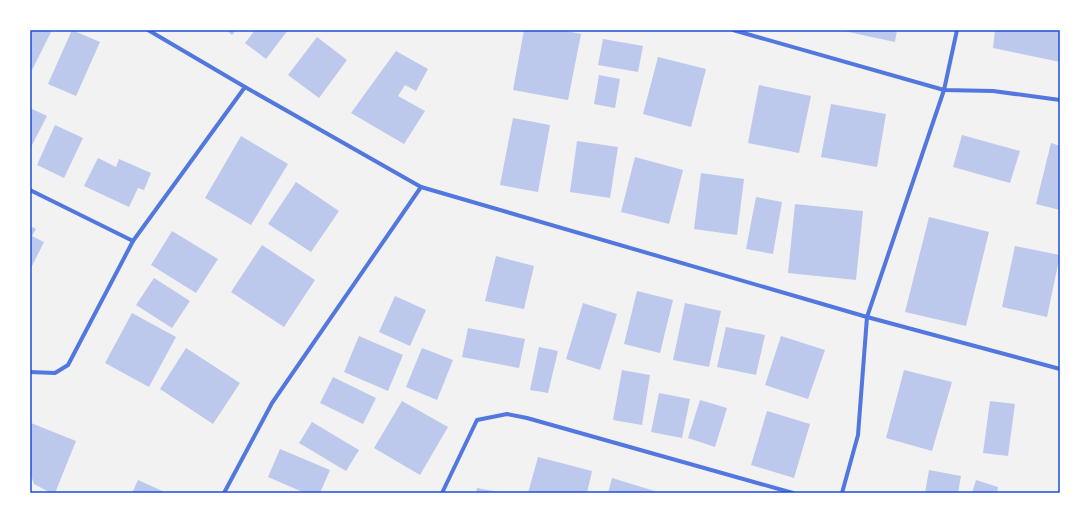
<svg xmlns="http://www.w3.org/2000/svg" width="1090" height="523" viewBox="0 0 1090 523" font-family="Poppins,sans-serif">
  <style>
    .building { fill: #bdc9ec }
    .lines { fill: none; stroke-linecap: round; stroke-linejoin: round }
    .minor { stroke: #5277de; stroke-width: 4 }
    .neatline { fill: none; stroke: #1d4ed8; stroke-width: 1.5 }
  </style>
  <rect width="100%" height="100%" fill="#f2f2f2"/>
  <!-- building -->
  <g class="building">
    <path d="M 30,30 L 52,30 L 32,70 L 30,69 Z"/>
    <path d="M 72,30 L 100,42 L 76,96 L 48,84 Z"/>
    <path d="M 226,30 L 236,30 L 232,35 Z"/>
    <path d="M 255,30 L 288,30 L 266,59 L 245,43 Z"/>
    <path d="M 524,30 L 561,30 L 581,34 L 568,100 L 513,90 Z"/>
    <path d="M 839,30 L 897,30 L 895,42 Z"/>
    <path d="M 995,30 L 1060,30 L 1060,62 L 993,48 Z"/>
    <path d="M 317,37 L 347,60 L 319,98 L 288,75 Z"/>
    <path d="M 603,39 L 643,46 L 638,72 L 598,65 Z"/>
    <path d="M 396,51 L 428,69 L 416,91 L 405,85 L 398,96 L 425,111 L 404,144 L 351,113 Z"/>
    <path d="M 658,57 L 706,69 L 691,127 L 643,114 Z"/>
    <path d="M 599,75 L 620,79 L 615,108 L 594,104 Z"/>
    <path d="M 759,85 L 811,96 L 799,153 L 748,143 Z"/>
    <path d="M 831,104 L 886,114 L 877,167 L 821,157 Z"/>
    <path d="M 30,108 L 47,116 L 30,149 Z"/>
    <path d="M 513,118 L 550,125 L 538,192 L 500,185 Z"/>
    <path d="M 55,125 L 83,138 L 64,178 L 37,165 Z"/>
    <path d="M 962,135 L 1020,151 L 1010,183 L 953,167 Z"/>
    <path d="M 241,136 L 288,164 L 251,225 L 205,198 Z"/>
    <path d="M 577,141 L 618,147 L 610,198 L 570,192 Z"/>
    <path d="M 1051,143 L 1060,146 L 1060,210 L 1036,204 Z"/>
    <path d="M 635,157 L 683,170 L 669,224 L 621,212 Z"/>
    <path d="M 98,158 L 116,167 L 119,159 L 151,173 L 144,190 L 138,188 L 129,207 L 84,186 Z"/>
    <path d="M 701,173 L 744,179 L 737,235 L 694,229 Z"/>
    <path d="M 296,182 L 339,211 L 311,252 L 268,224 Z"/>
    <path d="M 756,197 L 782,202 L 773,254 L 746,249 Z"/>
    <path d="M 795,204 L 863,211 L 856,280 L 788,273 Z"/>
    <path d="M 929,217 L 989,232 L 966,326 L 905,312 Z"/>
    <path d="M 30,226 L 36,229 L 32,236 L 44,242 L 30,270 Z"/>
    <path d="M 172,231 L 218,259 L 196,293 L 151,265 Z"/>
    <path d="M 262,245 L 315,280 L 284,327 L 231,292 Z"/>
    <path d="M 1015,246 L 1060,255 L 1047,317 L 1002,307 Z"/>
    <path d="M 496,256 L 534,266 L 524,309 L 485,301 Z"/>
    <path d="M 154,278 L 190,301 L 172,328 L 136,305 Z"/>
    <path d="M 637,291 L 673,300 L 660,353 L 624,344 Z"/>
    <path d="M 395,296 L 426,310 L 410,346 L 379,332 Z"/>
    <path d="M 583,303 L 617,314 L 600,370 L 566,359 Z"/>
    <path d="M 685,303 L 721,311 L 709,367 L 673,360 Z"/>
    <path d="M 132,313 L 176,337 L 149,387 L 105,363 Z"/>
    <path d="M 726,327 L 765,335 L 756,375 L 717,367 Z"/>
    <path d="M 468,328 L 525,339 L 519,368 L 462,357 Z"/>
    <path d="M 359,336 L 403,355 L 388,391 L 344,372 Z"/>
    <path d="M 781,336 L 825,350 L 808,399 L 765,385 Z"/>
    <path d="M 539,347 L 558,351 L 548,393 L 530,390 Z"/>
    <path d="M 186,348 L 240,383 L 213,424 L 160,389 Z"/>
    <path d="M 422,348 L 453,360 L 437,400 L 406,387 Z"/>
    <path d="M 622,370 L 650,375 L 642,425 L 613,420 Z"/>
    <path d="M 904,370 L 952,382 L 932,451 L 886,438 Z"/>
    <path d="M 333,377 L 376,398 L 363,424 L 320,403 Z"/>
    <path d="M 659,393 L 690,399 L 682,438 L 651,432 Z"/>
    <path d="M 700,400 L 727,408 L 715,447 L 688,438 Z"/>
    <path d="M 402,401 L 448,427 L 420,475 L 374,448 Z"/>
    <path d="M 990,401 L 1015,404 L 1008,456 L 983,453 Z"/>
    <path d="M 767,411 L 810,424 L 794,478 L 751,465 Z"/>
    <path d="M 312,422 L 359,450 L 346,471 L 299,443 Z"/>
    <path d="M 31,423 L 76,441 L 55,493 L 51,493 L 34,484 L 30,473 L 30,425 Z"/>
    <path d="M 280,449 L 330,470 L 320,493 L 305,493 L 268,477 Z"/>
    <path d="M 538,457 L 592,471 L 587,493 L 528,493 Z"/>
    <path d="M 929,470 L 961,476 L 958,493 L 925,493 Z"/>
    <path d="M 612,478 L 661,493 L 608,493 Z"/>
    <path d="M 138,480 L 167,493 L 132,493 Z"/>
    <path d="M 976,480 L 998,487 L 997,493 L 972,493 Z"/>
    <path d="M 477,488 L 499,492 L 498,493 L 476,493 Z"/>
  </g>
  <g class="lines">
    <!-- minor -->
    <g class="minor">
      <path d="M 148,30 L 245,87 L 421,187 L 867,317 L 1060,369"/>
      <path d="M 733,30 L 944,90 L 993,91 L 1060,100"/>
      <path d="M 30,190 L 133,241"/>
      <path d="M 30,372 L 55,373 L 68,365 L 133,241 L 245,87"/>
      <path d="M 224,493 L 272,403 L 421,187"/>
      <path d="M 442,493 L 477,420 L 507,414 L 527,418 L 793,493"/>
      <path d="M 842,493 L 858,435 L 867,317 L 944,90 L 957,30"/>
    </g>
  </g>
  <!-- border -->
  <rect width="1090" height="523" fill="none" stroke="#ffffff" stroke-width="62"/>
  <rect x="31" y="31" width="1028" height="461" class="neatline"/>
</svg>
